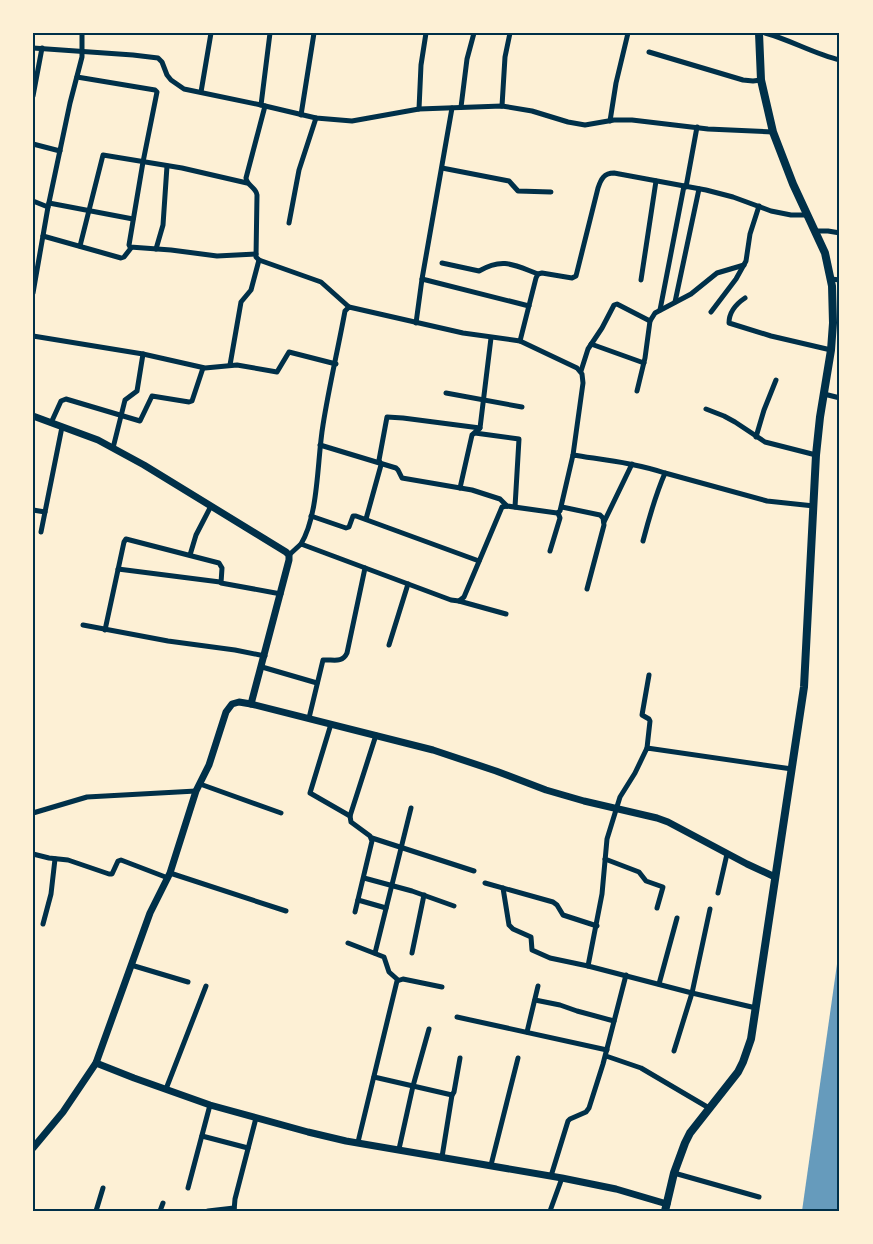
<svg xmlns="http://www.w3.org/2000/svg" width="873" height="1244" viewBox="0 0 873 1244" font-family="'Work Sans',sans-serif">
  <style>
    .water { fill: #669bbc }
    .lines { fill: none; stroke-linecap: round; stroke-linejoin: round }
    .minor { stroke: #003049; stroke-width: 5 }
    .tertiary { stroke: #003049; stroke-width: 7 }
    .primary { stroke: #003049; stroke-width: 8 }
    .neatline { fill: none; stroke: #003049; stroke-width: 2 }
  </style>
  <rect width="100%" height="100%" fill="#fdf0d5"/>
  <!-- water -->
  <path class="water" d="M 840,943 L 840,1211 L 802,1211 Z"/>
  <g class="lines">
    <!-- minor -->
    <g class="minor">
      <path d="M 765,33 C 791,40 814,54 840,60"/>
      <path d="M 33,48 L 133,55 L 158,58 L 162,62 L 167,75 L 171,80 L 184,89 L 261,105 L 316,118 L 352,121 L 419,109 L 502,106 L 532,111 L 568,122 L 585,125 L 614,120 L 632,120 L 708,129 L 773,132"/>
      <path d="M 649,52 L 743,80 L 753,81 L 761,80"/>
      <path d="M 77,77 L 155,90 L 157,92 L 143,162 L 129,245 L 130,247 L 171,250 L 217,256 L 256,254"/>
      <path d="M 201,92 L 211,33"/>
      <path d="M 33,96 L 42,48"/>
      <path d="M 261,105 L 270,33"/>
      <path d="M 265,106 L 246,178 C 247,186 256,187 257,195 L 256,257 L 259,260 L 321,282 L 349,307"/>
      <path d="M 502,106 L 505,57 L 510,33"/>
      <path d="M 461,107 L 467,59 L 474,33"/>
      <path d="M 419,109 L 421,65 L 426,33"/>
      <path d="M 301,115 L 314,33"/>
      <path d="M 610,121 L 616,83 L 628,33"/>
      <path d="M 33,144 L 60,151"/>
      <path d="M 442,168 L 509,181 L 518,191 L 551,192"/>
      <path d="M 686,187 L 697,127"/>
      <path d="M 33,201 L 48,207"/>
      <path d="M 49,203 L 133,219"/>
      <path d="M 289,223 L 299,170 L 316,118"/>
      <path d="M 816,231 L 828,231 L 840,233"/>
      <path d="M 43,236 L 121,258 L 124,257 L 131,248"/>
      <path d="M 80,246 L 103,155 L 182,168 L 247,183"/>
      <path d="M 156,249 L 163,225 L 167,166"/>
      <path d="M 442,263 L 479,271 C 503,257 514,265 538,274"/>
      <path d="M 422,279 L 529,306"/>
      <path d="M 831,279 L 840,280"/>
      <path d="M 641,280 L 656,181"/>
      <path d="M 33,293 L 48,207 L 70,103 L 82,57 L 82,33"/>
      <path d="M 745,298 C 736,304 729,312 729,323 L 771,336 L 831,350"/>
      <path d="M 675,302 L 699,189"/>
      <path d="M 660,310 L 684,186"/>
      <path d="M 711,312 L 736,279 L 746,261 L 750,234 L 759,206"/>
      <path d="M 416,323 L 422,279 L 452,108"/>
      <path d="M 33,336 L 143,354 L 205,368 L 237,365 L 277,372 L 289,352 L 336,364"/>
      <path d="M 520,341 L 536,278 L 538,274 L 542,273 L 572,278 L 576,276 L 598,188 C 601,179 604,173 614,173 L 706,190 L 733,197 L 771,211 L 791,215 L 808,215"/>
      <path d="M 591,344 L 644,363"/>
      <path d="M 230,365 L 241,302 L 251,290 L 259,260"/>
      <path d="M 581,371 L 588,349 L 602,328 L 614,305 L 617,304 L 650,321"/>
      <path d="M 637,391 L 645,358 L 650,321 L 655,313 L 691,294 L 717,273 L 744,265"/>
      <path d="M 446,393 L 522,407"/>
      <path d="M 824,394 L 840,398"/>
      <path d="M 706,409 L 724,416 L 735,422 L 765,442 L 816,455"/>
      <path d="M 51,423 L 61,401 L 66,399 L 140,421 L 152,396 L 189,402 L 192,401 L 203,368"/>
      <path d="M 475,433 L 519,439 L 515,507"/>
      <path d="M 756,437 L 764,410 L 776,380"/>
      <path d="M 320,445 L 396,468 L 398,470 L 402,478 L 472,490 L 500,499 L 507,506"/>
      <path d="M 113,448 L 125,400 L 137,391 L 143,354"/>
      <path d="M 460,488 L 472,435 L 480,428 L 491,338"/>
      <path d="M 562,507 L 600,515 L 603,518 L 604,525 L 587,589"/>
      <path d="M 33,510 L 45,512"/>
      <path d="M 311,516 L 346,528 L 349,527 L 353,516 L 356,516 L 479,561"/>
      <path d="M 366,519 L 381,465 L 379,460 L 387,417 L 403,418 L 480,428"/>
      <path d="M 604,522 L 632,464"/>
      <path d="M 41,532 L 62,427"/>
      <path d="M 643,541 C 649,518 655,496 665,473 L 767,501 L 814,506"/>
      <path d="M 301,544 C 319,514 317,460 323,425 C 329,387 338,349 345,311 L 349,307 L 463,333 L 520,341 L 577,368 L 582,374 L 583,383 L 573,455"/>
      <path d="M 550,551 L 560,518 L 558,513"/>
      <path d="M 190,555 L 196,535 L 211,506"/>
      <path d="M 289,555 L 301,544 L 451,600 L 459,601 L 464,597 L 502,507 L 507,506 L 557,513 L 560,511 L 573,455 C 604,460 635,463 665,473"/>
      <path d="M 118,569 L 220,582"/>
      <path d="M 459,601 L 506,614"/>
      <path d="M 83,625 L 168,641 L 235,650 L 265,656"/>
      <path d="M 105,630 L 124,542 L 126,539 L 219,563 L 222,568 L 221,583 L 281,594"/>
      <path d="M 389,645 L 408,584"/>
      <path d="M 262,667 L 317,683"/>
      <path d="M 309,718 L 323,660 C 332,659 342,664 347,653 L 365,568"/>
      <path d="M 331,724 L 310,793 L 350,816"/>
      <path d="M 647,748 L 650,721 L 649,719 L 642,715 L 649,675"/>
      <path d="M 200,784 L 281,813"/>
      <path d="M 33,813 L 87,797 L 196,791"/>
      <path d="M 372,838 L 474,871"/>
      <path d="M 33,854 L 49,858 L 68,860 L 109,874 L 112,874 L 118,861 L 121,860 L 168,878"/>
      <path d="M 605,859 L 639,872 L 646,881 L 663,887 L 657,908"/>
      <path d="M 170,873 L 286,911"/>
      <path d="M 364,878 L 412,891 L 454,906"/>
      <path d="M 485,883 L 553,902 L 557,905 L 563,915 L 597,926"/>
      <path d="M 503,888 L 509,925 L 513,929 L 531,937 L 532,950 L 550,958 L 588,966"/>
      <path d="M 718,893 L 727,854"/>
      <path d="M 358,900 L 386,908"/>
      <path d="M 355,912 L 372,841 L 370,836 L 351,822 L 350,816 L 376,735"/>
      <path d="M 43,924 L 51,894 L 55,859"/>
      <path d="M 348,943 L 384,957 L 389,972 L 398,980"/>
      <path d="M 375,953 L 411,808"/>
      <path d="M 412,953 L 424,895"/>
      <path d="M 131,965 L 188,982"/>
      <path d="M 659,984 L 677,918"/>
      <path d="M 535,1000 L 560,1005 L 577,1011 L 614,1021"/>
      <path d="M 756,1008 L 692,993 L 588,966 L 602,894 L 607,839 L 620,797 L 635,773 L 647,748 L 792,769"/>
      <path d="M 457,1017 L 607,1050"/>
      <path d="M 527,1032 L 538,986"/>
      <path d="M 674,1051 L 692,993 L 710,909"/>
      <path d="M 606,1056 L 641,1068 L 709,1108"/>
      <path d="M 374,1077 L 452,1095 L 454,1092 L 460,1058"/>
      <path d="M 166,1089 L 206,986"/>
      <path d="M 202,1136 L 248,1148"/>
      <path d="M 358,1142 L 397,981 L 403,979 L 442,987"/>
      <path d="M 399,1149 L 413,1086 L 429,1029"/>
      <path d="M 442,1157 L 452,1095"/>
      <path d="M 491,1165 L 518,1058"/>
      <path d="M 674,1173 L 759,1197"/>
      <path d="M 551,1176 L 568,1121 L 570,1119 L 586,1112 L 589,1108 L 603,1064 L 626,975"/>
      <path d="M 188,1188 L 210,1105"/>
      <path d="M 96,1211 L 103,1188"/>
      <path d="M 160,1211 L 163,1203"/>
      <path d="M 208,1211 L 234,1208"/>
      <path d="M 234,1211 L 235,1199 L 256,1118"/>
      <path d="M 550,1211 L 562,1178"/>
    </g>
    <!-- tertiary -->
    <g class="tertiary">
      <path d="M 33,416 L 98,440 L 144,465 L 286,552 L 289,555 L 289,560 L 251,704 L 239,702 L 232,704 L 226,712 L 209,765 L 196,791 L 170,873 L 150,913 L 96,1063 L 63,1112 L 33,1148"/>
      <path d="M 251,704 L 433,750 L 496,771 L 546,790 L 584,801 L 657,818 L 668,822 L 747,864 L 775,877"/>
      <path d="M 96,1063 L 134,1078 L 210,1105 L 308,1132 L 346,1141 L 562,1178 L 616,1189 L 667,1204"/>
    </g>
    <!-- primary -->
    <path class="primary" d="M 665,1211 L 674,1173 L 685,1143 L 690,1133 L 738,1072 L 743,1062 L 751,1039 L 804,687 L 816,455 L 820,417 L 831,350 L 833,323 L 832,286 L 825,253 L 793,184 L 773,132 L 761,80 L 759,33"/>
  </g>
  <!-- border -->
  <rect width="873" height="1244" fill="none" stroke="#fdf0d5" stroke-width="69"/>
  <rect x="34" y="34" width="804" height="1176" class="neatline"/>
</svg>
